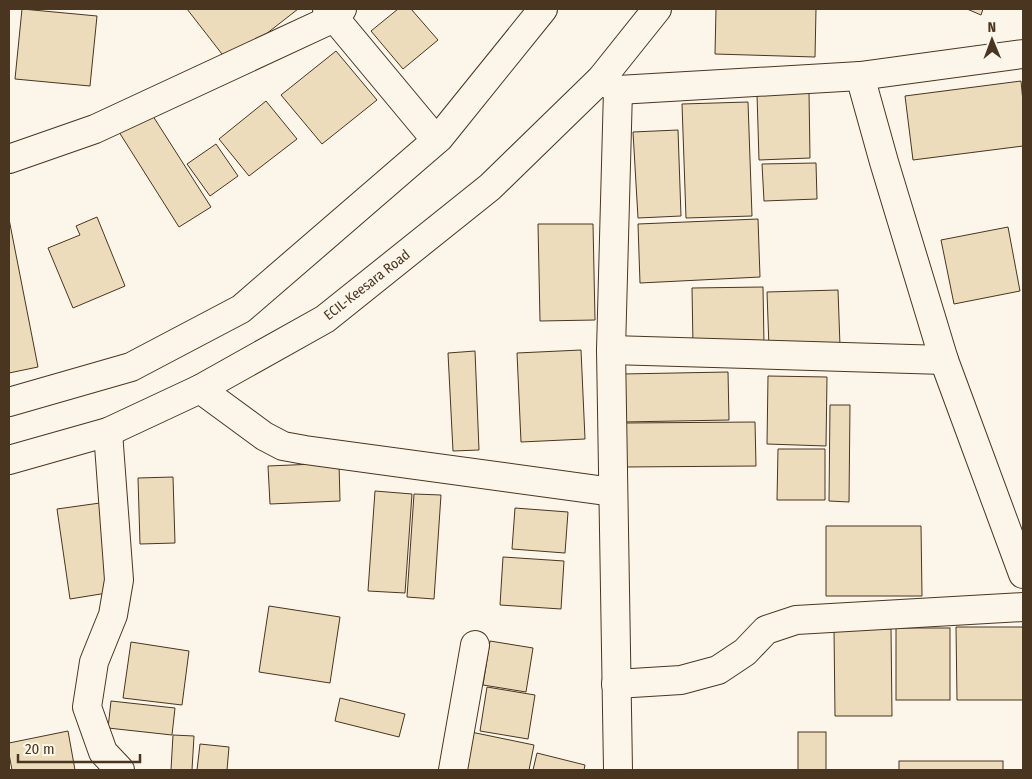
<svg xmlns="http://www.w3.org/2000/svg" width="1032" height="779" viewBox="0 0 1032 779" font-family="'Fira Sans Condensed',sans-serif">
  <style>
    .building { fill: #ecdcbc; stroke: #4a3520 }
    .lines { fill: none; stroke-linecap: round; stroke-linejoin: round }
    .minor-casing { stroke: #4a3520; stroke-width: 30 }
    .major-casing { stroke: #4a3520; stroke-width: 30 }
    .minor { stroke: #fbf6e9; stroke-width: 28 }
    .major { stroke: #fbf6e9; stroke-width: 28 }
    .labels { text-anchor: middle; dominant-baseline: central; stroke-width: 4; stroke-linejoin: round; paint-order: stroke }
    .street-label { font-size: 14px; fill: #4a3520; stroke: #fbf6e9 }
  </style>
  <rect width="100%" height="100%" fill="#fbf6e9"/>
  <!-- building -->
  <g class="building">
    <path d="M 22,9 L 97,16 L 90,86 L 15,79 Z"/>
    <path d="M 187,9 L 298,9 L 229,63 Z"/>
    <path d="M 398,9 L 411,9 L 438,40 L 403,69 L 371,31 Z"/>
    <path d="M 716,9 L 816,9 L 815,57 L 715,54 Z"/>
    <path d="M 967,9 L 983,9 L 981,15 Z"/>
    <path d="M 336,51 L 377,100 L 322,144 L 281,95 Z"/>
    <path d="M 1021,81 L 1023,102 L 1023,146 L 913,160 L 905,96 Z"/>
    <path d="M 809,92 L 810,158 L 759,160 L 757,94 Z"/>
    <path d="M 266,101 L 297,139 L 249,176 L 219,139 Z"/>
    <path d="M 748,102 L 752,216 L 686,218 L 682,104 Z"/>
    <path d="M 151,113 L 211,207 L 179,227 L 119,132 Z"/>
    <path d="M 678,130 L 681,216 L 638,218 L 633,132 Z"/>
    <path d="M 216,144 L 238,176 L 210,196 L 187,164 Z"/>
    <path d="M 816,163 L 817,199 L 764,201 L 762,164 Z"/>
    <path d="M 97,217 L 125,286 L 73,308 L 48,248 L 80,235 L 76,226 Z"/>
    <path d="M 9,219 L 38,367 L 9,373 Z"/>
    <path d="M 758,219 L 760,277 L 640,283 L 638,224 Z"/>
    <path d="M 538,224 L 593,224 L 595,320 L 540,321 Z"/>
    <path d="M 1008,227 L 1020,291 L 954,304 L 941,240 Z"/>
    <path d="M 763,287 L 764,344 L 693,346 L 692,288 Z"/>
    <path d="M 838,290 L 840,346 L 769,348 L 767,292 Z"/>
    <path d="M 581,350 L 585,439 L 521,442 L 517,353 Z"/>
    <path d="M 475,351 L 479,450 L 453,451 L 448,353 Z"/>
    <path d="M 728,372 L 729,420 L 623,422 L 622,374 Z"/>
    <path d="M 768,376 L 827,377 L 826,446 L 767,444 Z"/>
    <path d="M 830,405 L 850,405 L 849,502 L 829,501 Z"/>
    <path d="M 755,422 L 756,466 L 624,467 L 624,423 Z"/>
    <path d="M 778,449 L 825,449 L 825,500 L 777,500 Z"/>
    <path d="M 339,463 L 340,501 L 270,504 L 268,466 Z"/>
    <path d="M 173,477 L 175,543 L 140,544 L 138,478 Z"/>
    <path d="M 375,491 L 412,494 L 405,593 L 368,591 Z"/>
    <path d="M 414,494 L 441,495 L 434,599 L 407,597 Z"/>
    <path d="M 100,503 L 113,592 L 70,599 L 57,509 Z"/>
    <path d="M 515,508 L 568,512 L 565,553 L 512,549 Z"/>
    <path d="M 826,526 L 921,526 L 922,596 L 826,596 Z"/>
    <path d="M 503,557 L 564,561 L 561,609 L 500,605 Z"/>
    <path d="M 269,606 L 340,617 L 330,683 L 259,672 Z"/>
    <path d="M 956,627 L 1023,627 L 1023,700 L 957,700 Z"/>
    <rect x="896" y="628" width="54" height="72"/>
    <path d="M 834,629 L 891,629 L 892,716 L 835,716 Z"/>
    <path d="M 490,641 L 533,648 L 526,692 L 483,685 Z"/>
    <path d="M 131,642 L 189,651 L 182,705 L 123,698 Z"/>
    <path d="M 487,687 L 535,695 L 528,739 L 480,731 Z"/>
    <path d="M 340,698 L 405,714 L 399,737 L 335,721 Z"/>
    <path d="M 111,701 L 175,708 L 172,735 L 108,728 Z"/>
    <path d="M 68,731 L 75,770 L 12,770 L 9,754 L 9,743 Z"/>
    <path d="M 471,732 L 534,745 L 529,770 L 462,770 Z"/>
    <rect x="798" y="732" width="28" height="38"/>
    <path d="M 173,735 L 194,736 L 192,770 L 171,770 Z"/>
    <path d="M 200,744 L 229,747 L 227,770 L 197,770 Z"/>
    <path d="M 537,753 L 585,765 L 584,770 L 533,770 Z"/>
    <rect x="899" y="761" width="104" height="9"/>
  </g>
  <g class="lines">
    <defs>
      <g id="minor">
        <path d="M 327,9 L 436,140"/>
        <path d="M 860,76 L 884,162 L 944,360 L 1023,574"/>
        <path d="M 601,79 L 618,90 L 611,350 L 618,770"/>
        <path d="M 618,90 L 860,76 L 1023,54"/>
        <path d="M 9,159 L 95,129 L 334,18 L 342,9"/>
        <path d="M 611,350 L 944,360"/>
        <path d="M 200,389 L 264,436 L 283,446 L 305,450 L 613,492"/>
        <path d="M 108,432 L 119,580 L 113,615 L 94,662 L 87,707 L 103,752 L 120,770"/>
        <path d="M 616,684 L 681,680 L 718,670 L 745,652 L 766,630 L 796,620 L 1023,607"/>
        <path d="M 453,770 L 475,645"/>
      </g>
      <g id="major">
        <path d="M 9,402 L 131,367 L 241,309 L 439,138 L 543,9"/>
        <path d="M 9,460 L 108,432 L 200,389 L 325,319 L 490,187 L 601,79 L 657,9"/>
      </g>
    </defs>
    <!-- minor casing -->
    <use href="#minor" class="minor-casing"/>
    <!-- major casing -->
    <use href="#major" class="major-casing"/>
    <!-- minor -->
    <use href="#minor" class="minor"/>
    <!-- major -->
    <use href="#major" class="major"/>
  </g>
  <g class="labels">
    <!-- street labels -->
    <g class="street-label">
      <text transform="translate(367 285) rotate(-38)">ECIL-Keesara Road</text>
    </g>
  </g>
  <!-- border -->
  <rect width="1032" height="779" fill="none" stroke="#4a3520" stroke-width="20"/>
  <!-- north arrow -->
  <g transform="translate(992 40) rotate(359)" stroke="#fbf6e9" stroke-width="4" paint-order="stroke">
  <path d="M0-4L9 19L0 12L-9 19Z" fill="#4a3520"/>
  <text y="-8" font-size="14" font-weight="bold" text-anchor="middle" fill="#4a3520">N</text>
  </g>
  <!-- scale -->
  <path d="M18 754v8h122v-8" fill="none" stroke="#4a3520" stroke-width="2.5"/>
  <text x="25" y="754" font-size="15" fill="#4a3520" stroke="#fbf6e9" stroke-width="4" paint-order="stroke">20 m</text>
</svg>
